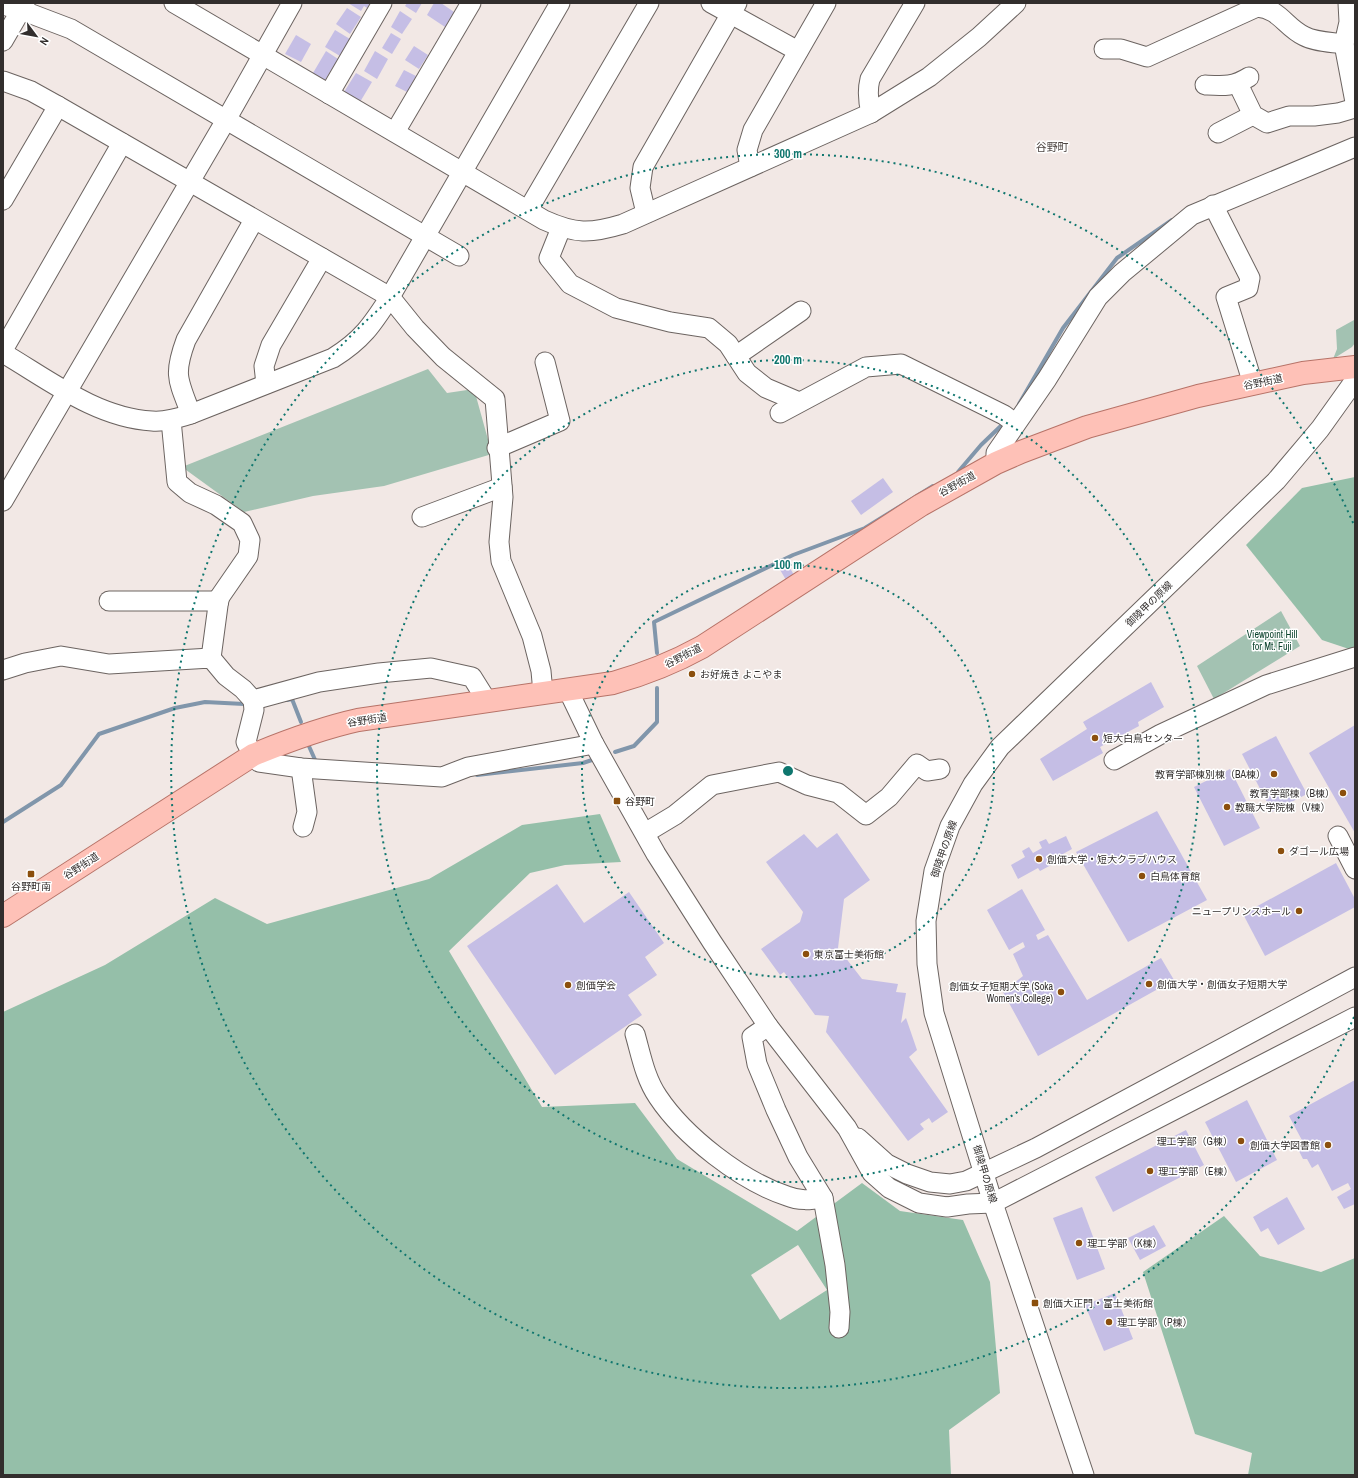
<svg xmlns="http://www.w3.org/2000/svg" width="1358" height="1478" viewBox="0 0 1358 1478" font-family="'Archivo Narrow','Noto Sans JP',sans-serif">
  <style>
    .green { fill: #a3c2b2 }
    .forest { fill: #95bfa9; fill-rule: evenodd }
    .lines { fill: none; stroke-linecap: round; stroke-linejoin: round }
    .stream { stroke: #8196ab; stroke-width: 4 }
    .building { fill: #c5bee5 }
    .minor-casing { stroke: #6c6461; stroke-width: 21 }
    .major-casing { stroke: #b77368; stroke-width: 24 }
    .minor { stroke: #fff; stroke-width: 19 }
    .major { stroke: #fec1b7; stroke-width: 22 }
    .ring { fill: none; stroke: #0f766e; stroke-width: 2; stroke-dasharray: 2 4 }
    .poi-dot { fill: #8b4f0d; stroke: #fff; stroke-width: 1.5 }
    .labels { text-anchor: middle; dominant-baseline: central; stroke-width: 3; stroke-linejoin: round; paint-order: stroke }
    .street-label { font-size: 10px; fill: #322e2d; stroke: #fff }
    .park-label { font-size: 10px; fill: #0d442e; stroke: #fff }
    .poi-label { font-size: 10px; fill: #322e2d; stroke: #fff; text-anchor: start }
    .neighbourhood-label { font-size: 11px; fill: #4e4643; stroke: #fff }
    .centre { fill: #0f766e; stroke: #fff; stroke-width: 2 }
    .ring-label { font-size: 12px; text-anchor: middle; font-weight: bold; fill: #0f766e; stroke: #fff; stroke-width: 3; stroke-linejoin: round; paint-order: stroke }
  </style>
  <rect width="100%" height="100%" fill="#f2e8e5"/>
  <!-- green -->
  <g class="green">
    <path d="M 1354,320 L 1355,343 L 1352,347 L 1333,359 L 1337,349 L 1336,330 Z"/>
    <path d="M 428,369 L 447,393 L 474,389 L 492,454 L 384,486 L 313,496 L 244,512 L 182,467 Z"/>
    <path d="M 1281,611 L 1300,646 L 1214,699 L 1197,666 Z"/>
  </g>
  <!-- forest -->
  <g class="forest">
    <path d="M 1355,477 L 1355,651 L 1322,640 L 1246,545 L 1302,488 Z"/>
    <path d="M 600,814 L 621,862 L 565,865 L 530,873 L 449,951 L 542,1107 L 635,1103 L 677,1159 L 797,1231 L 862,1183 L 900,1211 L 963,1220 L 990,1282 L 1000,1393 L 949,1430 L 951,1475 L 3,1475 L 3,1012 L 105,965 L 215,898 L 267,924 L 429,879 L 522,825 ZM 798,1245 L 827,1290 L 780,1320 L 751,1275 Z"/>
    <path d="M 1224,1216 L 1260,1256 L 1321,1272 L 1355,1258 L 1355,1475 L 1248,1475 L 1252,1453 L 1195,1434 L 1143,1272 Z"/>
  </g>
  <g class="lines">
    <!-- stream -->
    <g class="stream">
      <path d="M 1019,404 L 1063,328 L 1117,258 L 1172,220"/>
      <path d="M 958,472 L 981,445 L 1005,422"/>
      <path d="M 657,653 L 654,622 L 793,555 L 865,528 L 933,486"/>
      <path d="M 287,700 L 292,699 L 301,722"/>
      <path d="M 308,744 L 316,762 L 317,762"/>
      <path d="M 615,752 L 634,746 L 657,722 L 657,688"/>
      <path d="M 477,775 L 583,763 L 592,760"/>
      <path d="M 3,822 L 61,785 L 99,734 L 175,708 L 205,702 L 244,704"/>
    </g>
  </g>
  <!-- building -->
  <g class="building">
    <path d="M 348,3 L 370,3 L 367,8 L 364,6 L 361,11 Z"/>
    <path d="M 407,3 L 422,3 L 416,13 L 405,6 Z"/>
    <path d="M 434,3 L 441,3 L 454,12 L 445,27 L 427,15 Z"/>
    <path d="M 347,8 L 361,17 L 350,34 L 336,24 Z"/>
    <path d="M 400,11 L 412,19 L 402,34 L 391,27 Z"/>
    <path d="M 335,30 L 350,39 L 340,56 L 325,47 Z"/>
    <path d="M 391,33 L 401,39 L 392,54 L 382,48 Z"/>
    <path d="M 296,35 L 311,44 L 301,62 L 285,54 Z"/>
    <path d="M 414,46 L 428,55 L 419,69 L 405,60 Z"/>
    <path d="M 326,51 L 338,59 L 325,80 L 313,73 Z"/>
    <path d="M 375,51 L 388,59 L 377,79 L 364,71 Z"/>
    <path d="M 404,70 L 416,76 L 407,92 L 395,86 Z"/>
    <path d="M 356,73 L 372,82 L 360,102 L 344,92 Z"/>
    <path d="M 883,478 L 893,492 L 861,515 L 851,501 Z"/>
    <path d="M 787,563 L 794,575 L 786,580 L 779,568 Z"/>
    <path d="M 1151,682 L 1164,707 L 1138,722 L 1139,726 L 1100,747 L 1103,753 L 1053,781 L 1040,759 L 1087,729 L 1083,722 Z"/>
    <path d="M 1355,725 L 1355,833 L 1309,753 Z"/>
    <path d="M 1276,736 L 1307,794 L 1272,812 L 1242,754 Z"/>
    <path d="M 1230,769 L 1260,828 L 1224,846 L 1194,787 Z"/>
    <path d="M 1157,811 L 1207,900 L 1128,942 L 1076,852 Z"/>
    <path d="M 837,833 L 870,880 L 844,899 L 838,948 L 862,979 L 898,984 L 896,992 L 906,993 L 901,1023 L 906,1018 L 917,1050 L 909,1057 L 948,1112 L 932,1123 L 929,1118 L 920,1124 L 924,1129 L 908,1141 L 826,1032 L 829,1016 L 815,1015 L 784,972 L 780,975 L 761,949 L 800,922 L 803,912 L 766,862 L 804,834 L 817,848 Z"/>
    <path d="M 1066,836 L 1072,849 L 1052,860 L 1053,864 L 1040,871 L 1038,868 L 1018,879 L 1011,865 L 1025,857 L 1022,851 L 1029,847 L 1033,853 L 1042,848 L 1039,842 L 1046,839 L 1049,844 Z"/>
    <path d="M 1336,863 L 1355,899 L 1355,907 L 1265,956 L 1243,914 Z"/>
    <path d="M 557,884 L 584,923 L 629,892 L 664,943 L 645,957 L 657,975 L 628,995 L 642,1015 L 555,1075 L 467,946 Z"/>
    <path d="M 1022,889 L 1045,930 L 1036,935 L 1038,940 L 1048,935 L 1087,1000 L 1161,958 L 1174,980 L 1038,1056 L 1003,992 L 1023,976 L 1013,954 L 1025,947 L 1023,942 L 1009,950 L 987,910 Z"/>
    <path d="M 1355,1080 L 1355,1204 L 1344,1209 L 1337,1197 L 1351,1189 L 1348,1183 L 1332,1191 L 1318,1164 L 1312,1168 L 1307,1159 L 1303,1159 L 1298,1149 L 1304,1144 L 1289,1116 Z"/>
    <path d="M 1247,1100 L 1277,1160 L 1236,1182 L 1205,1122 Z"/>
    <path d="M 1186,1130 L 1204,1165 L 1113,1212 L 1095,1177 Z"/>
    <path d="M 1287,1197 L 1305,1229 L 1278,1245 L 1268,1228 L 1261,1232 L 1253,1217 Z"/>
    <path d="M 1082,1207 L 1105,1269 L 1077,1280 L 1053,1218 Z"/>
    <path d="M 1154,1225 L 1166,1246 L 1140,1260 L 1128,1238 Z"/>
    <path d="M 1115,1293 L 1133,1339 L 1104,1351 L 1085,1305 Z"/>
  </g>
  <g class="lines">
    <defs>
      <g id="minor">
        <path d="M 174,3 L 544,220 C 575,234 590,234 623,224 L 871,113 L 929,77 L 979,37 L 1016,3"/>
        <path d="M 711,3 L 798,51"/>
        <path d="M 1348,3 L 1349,22 L 1344,44 L 1355,102"/>
        <path d="M 3,5 L 21,10 L 71,29 L 459,256"/>
        <path d="M 3,41 L 25,3"/>
        <path d="M 1104,49 L 1121,49 L 1147,57 L 1257,7 C 1280,9 1285,27 1304,36 C 1315,42 1331,42 1344,44"/>
        <path d="M 3,81 L 31,91 L 58,106 L 390,297 L 415,328 L 443,357 L 495,399 L 503,497 L 499,542 L 501,561 L 532,636 L 541,671 L 543,693"/>
        <path d="M 1238,84 L 1253,115 L 1267,123 L 1289,116 L 1314,116 L 1338,113 L 1355,108"/>
        <path d="M 1205,85 C 1224,86 1233,87 1249,77"/>
        <path d="M 329,94 L 382,3"/>
        <path d="M 871,113 C 868,101 867,91 870,79 L 915,3"/>
        <path d="M 395,132 L 471,3"/>
        <path d="M 1218,133 L 1253,115"/>
        <path d="M 750,167 L 747,150 L 753,130 L 826,3"/>
        <path d="M 3,200 L 58,106"/>
        <path d="M 1213,205 L 1250,278 L 1248,288 L 1226,297 L 1253,384"/>
        <path d="M 528,210 L 649,3"/>
        <path d="M 646,213 L 640,188 L 643,167 L 737,3"/>
        <path d="M 561,228 L 549,258 L 570,284 L 616,308 L 670,322 L 709,328 L 728,344 L 747,373 L 766,388 L 799,402"/>
        <path d="M 3,350 L 122,143"/>
        <path d="M 3,353 C 49,380 97,418 152,421 C 165,422 178,418 191,414 L 333,358 C 362,340 372,325 390,297 L 560,3"/>
        <path d="M 736,356 L 801,311"/>
        <path d="M 266,384 L 264,366 L 271,345 L 322,258"/>
        <path d="M 780,413 L 866,367 L 901,364 L 1004,415 L 1015,423"/>
        <path d="M 191,414 C 178,380 173,375 186,340 L 254,220"/>
        <path d="M 171,420 L 177,482 L 190,493 L 216,505 L 242,523 L 250,540 L 248,556 L 219,598 L 211,658"/>
        <path d="M 497,448 L 560,421 L 545,362"/>
        <path d="M 996,463 L 996,453 L 1047,379 L 1098,297 L 1122,273 L 1192,215 L 1355,147"/>
        <path d="M 3,501 L 226,120 L 292,3"/>
        <path d="M 422,517 L 502,487"/>
        <path d="M 109,601 L 219,601"/>
        <path d="M 3,670 L 25,663 L 61,656 L 109,664 L 211,658 L 226,676 L 243,689 L 253,700 L 319,682 L 379,673 L 431,668 L 472,677 L 487,701"/>
        <path d="M 568,690 L 594,744 L 656,854 L 712,942 L 768,1026 L 847,1128 L 872,1173 L 889,1188 L 919,1203 L 947,1207 L 968,1204 L 993,1203 L 1355,1017"/>
        <path d="M 253,700 L 254,710 L 246,742 L 253,755 L 259,762 L 301,768 L 442,777 L 468,767 L 594,744"/>
        <path d="M 1114,760 L 1161,734 L 1266,685 L 1355,657"/>
        <path d="M 301,768 L 307,812 L 303,827"/>
        <path d="M 645,833 L 675,815 L 712,785 L 779,772 L 807,785 L 838,793 L 866,815 L 889,797 L 917,764 L 927,771 L 940,769"/>
        <path d="M 1338,836 L 1355,869"/>
        <path d="M 768,1026 L 752,1037 L 757,1064 L 776,1110 L 798,1157 L 823,1198 L 835,1265 L 840,1312 L 839,1328"/>
        <path d="M 635,1034 C 641,1055 645,1078 658,1097 C 684,1136 741,1181 787,1196 C 799,1201 810,1200 823,1198"/>
        <path d="M 858,1138 L 887,1164 L 907,1174 L 930,1182 L 950,1184 L 966,1181 L 1036,1148 L 1355,977"/>
        <path d="M 1084,1475 L 993,1203 L 934,1013 L 927,964 L 926,921 L 934,871 L 950,826 L 973,784 L 1000,747 L 1276,481 L 1320,429 L 1355,380"/>
      </g>
      <path id="major" d="M 3,916 L 253,755 C 287,741 322,728 358,720 L 613,683 C 645,674 673,663 702,647 L 921,505 L 996,463 L 1021,452 L 1087,427 L 1198,396 L 1303,373 L 1355,367"/>
    </defs>
    <!-- minor casing -->
    <use href="#minor" class="minor-casing"/>
    <!-- major casing -->
    <use href="#major" class="major-casing"/>
    <!-- minor -->
    <use href="#minor" class="minor"/>
    <!-- major -->
    <use href="#major" class="major"/>
  </g>
  <!-- distance rings -->
  <g class="ring">
    <circle cx="788" cy="771" r="206"/>
    <circle cx="788" cy="771" r="411"/>
    <path d="M1354 1017A617 617 0 1 1 1354 525"/>
  </g>
  <!-- markers -->
  <g class="poi-dot">
    <circle cx="692" cy="674" r="4"/>
    <circle cx="1095" cy="738" r="4"/>
    <circle cx="1274" cy="774" r="4"/>
    <circle cx="1343" cy="793" r="4"/>
    <rect x="613" y="797" width="8" height="8" rx="2"/>
    <circle cx="1227" cy="807" r="4"/>
    <circle cx="1281" cy="851" r="4"/>
    <circle cx="1039" cy="859" r="4"/>
    <rect x="27" y="870" width="8" height="8" rx="2"/>
    <circle cx="1142" cy="876" r="4"/>
    <circle cx="1299" cy="911" r="4"/>
    <circle cx="806" cy="954" r="4"/>
    <circle cx="1149" cy="984" r="4"/>
    <circle cx="568" cy="985" r="4"/>
    <circle cx="1061" cy="992" r="4"/>
    <circle cx="1241" cy="1141" r="4"/>
    <circle cx="1328" cy="1145" r="4"/>
    <circle cx="1150" cy="1171" r="4"/>
    <circle cx="1079" cy="1243" r="4"/>
    <rect x="1031" y="1299" width="8" height="8" rx="2"/>
    <circle cx="1109" cy="1322" r="4"/>
  </g>
  <g class="labels">
    <!-- street labels -->
    <g class="street-label">
      <text transform="translate(1263 382) rotate(-12)">谷野街道</text>
      <text transform="translate(957 484) rotate(-29)">谷野街道</text>
      <text transform="translate(1149 604) rotate(-44)">御陵甲の原線</text>
      <text transform="translate(683 656) rotate(-27)">谷野街道</text>
      <text transform="translate(367 720) rotate(-9)">谷野街道</text>
      <text transform="translate(944 849) rotate(-71)">御陵甲の原線</text>
      <text transform="translate(81 866) rotate(-33)">谷野街道</text>
      <text transform="translate(985 1174) rotate(73)">御陵甲の原線</text>
    </g>
    <!-- park labels -->
    <g class="park-label">
      <text x="1272" y="634">Viewpoint Hill<tspan x="1272" dy="12">for Mt. Fuji</tspan></text>
    </g>
    <!-- poi labels -->
    <g class="poi-label">
      <text x="700" y="674">お好焼き よこやま</text>
      <text x="1103" y="738">短大白鳥センター</text>
      <text x="1266" y="774" text-anchor="end">教育学部棟別棟（BA棟）</text>
      <text x="1335" y="793" text-anchor="end">教育学部棟（B棟）</text>
      <text x="625" y="801">谷野町</text>
      <text x="1235" y="807">教職大学院棟（V棟）</text>
      <text x="1289" y="851">ダゴール広場</text>
      <text x="1047" y="859">創価大学・短大クラブハウス</text>
      <text x="1150" y="876">白鳥体育館</text>
      <text x="31" y="886" text-anchor="middle">谷野町南</text>
      <text x="1291" y="911" text-anchor="end">ニュープリンスホール</text>
      <text x="814" y="954">東京富士美術館</text>
      <text x="1157" y="984">創価大学・創価女子短期大学</text>
      <text x="576" y="985">創価学会</text>
      <text x="1053" y="986" text-anchor="end">創価女子短期大学 (Soka<tspan x="1053" dy="12">Women's College)</tspan></text>
      <text x="1233" y="1141" text-anchor="end">理工学部（G棟）</text>
      <text x="1320" y="1145" text-anchor="end">創価大学図書館</text>
      <text x="1158" y="1171">理工学部（E棟）</text>
      <text x="1087" y="1243">理工学部（K棟）</text>
      <text x="1043" y="1303">創価大正門・富士美術館</text>
      <text x="1117" y="1322">理工学部（P棟）</text>
    </g>
    <!-- neighbourhood labels -->
    <g class="neighbourhood-label">
      <text x="1052" y="147">谷野町</text>
    </g>
  </g>
  <circle cx="788" cy="771" r="6" class="centre"/>
  <g class="ring-label">
    <text x="788" y="158">300 m</text>
    <text x="788" y="364">200 m</text>
    <text x="788" y="569">100 m</text>
  </g>
  <!-- border -->
  <rect width="1358" height="1478" fill="none" stroke="#322e2d" stroke-width="8"/>
  <!-- north arrow -->
  <g transform="translate(36 36) rotate(122)" stroke="#ffffff" stroke-width="3" paint-order="stroke">
  <path d="M0-3L7 15L0 10L-7 15Z" fill="#322e2d"/>
  <text y="-6" font-size="11" font-weight="bold" text-anchor="middle" fill="#322e2d">N</text>
  </g>
</svg>
